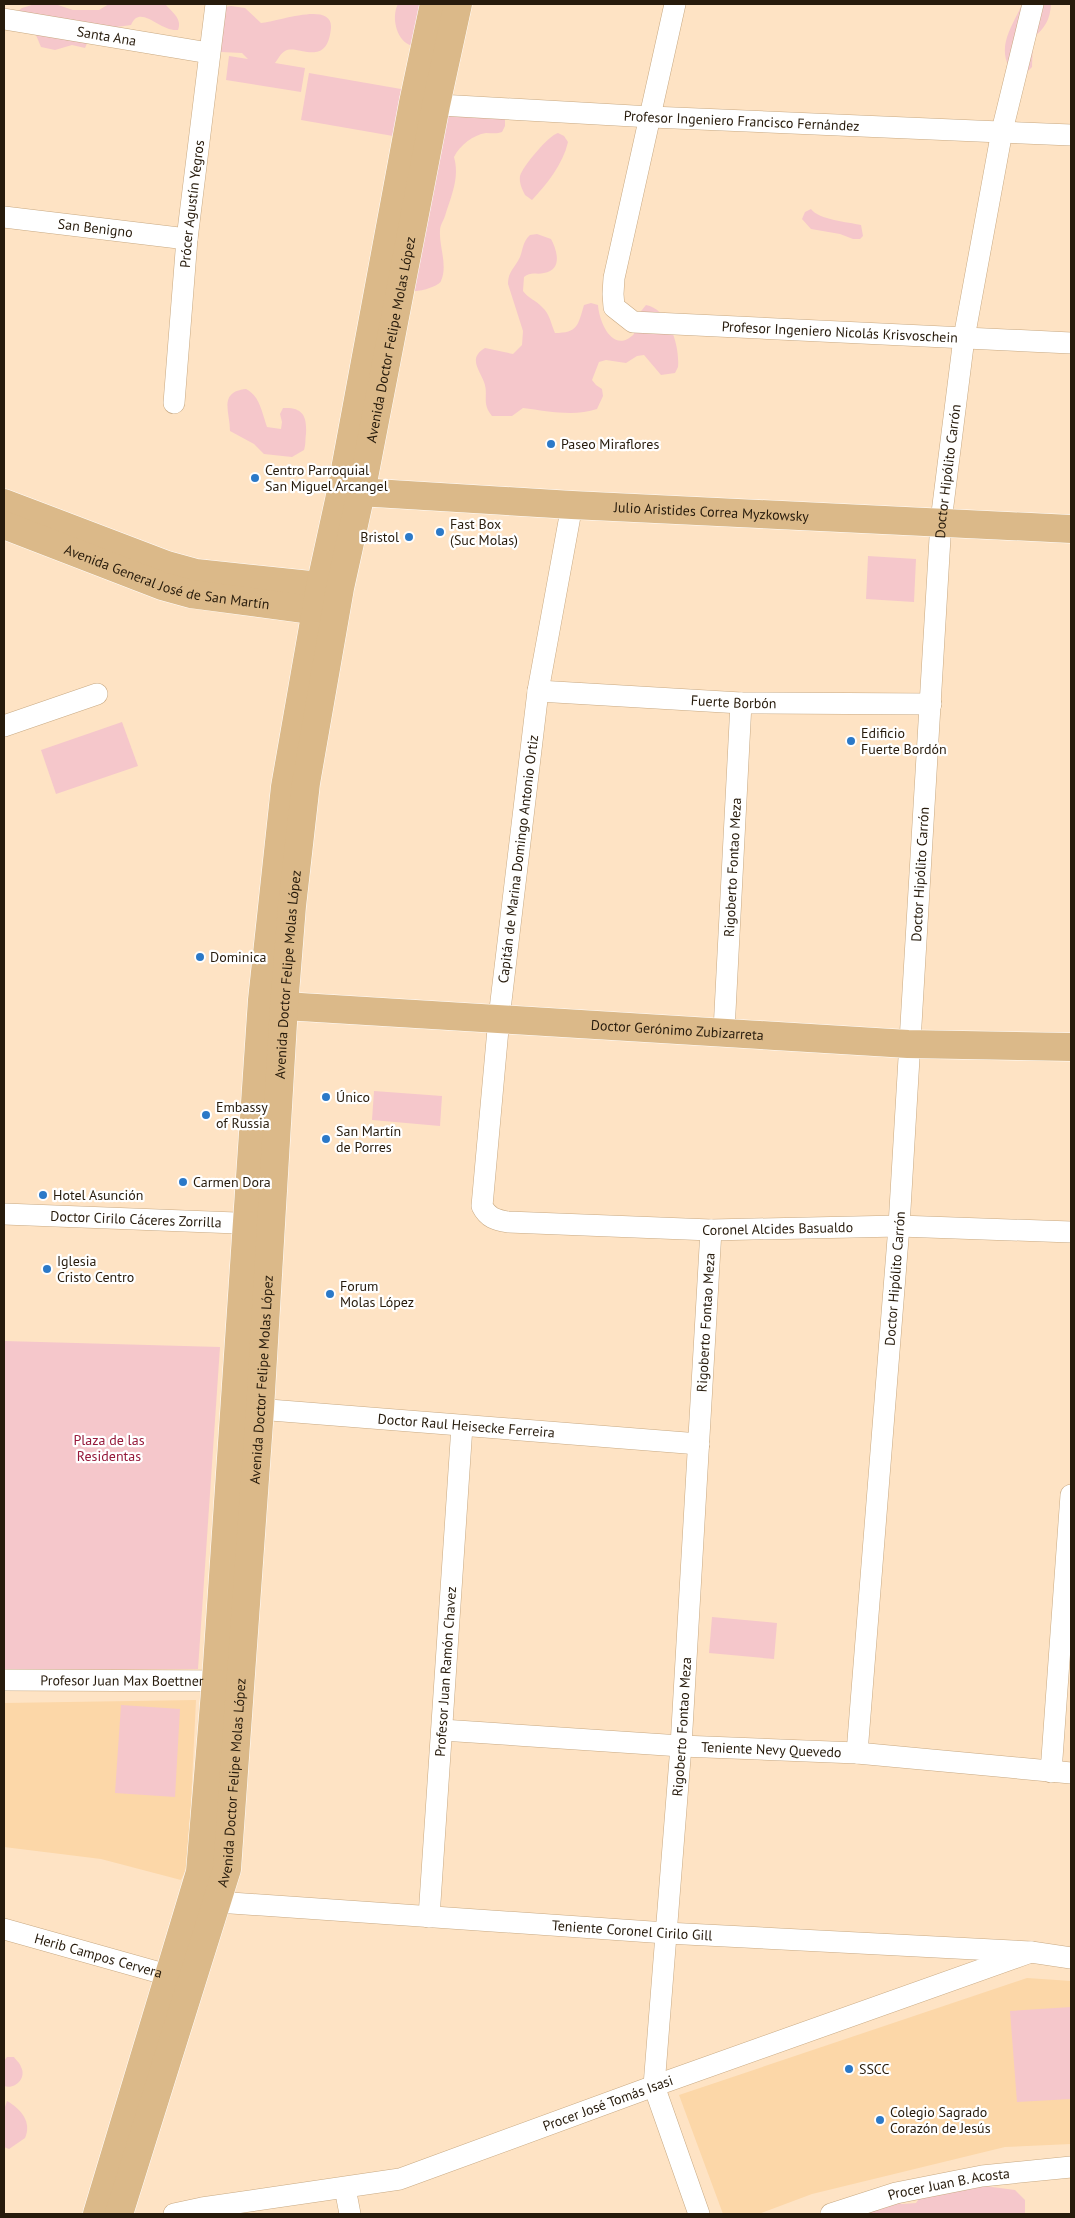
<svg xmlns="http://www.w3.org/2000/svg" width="1075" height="2218" viewBox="0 0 1075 2218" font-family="'PT Sans',sans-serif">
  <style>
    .built { fill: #fcd7a8 }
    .green { fill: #f5c7cb }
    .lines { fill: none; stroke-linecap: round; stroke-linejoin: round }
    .minor-casing { stroke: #c8a982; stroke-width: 22 }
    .major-casing { stroke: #fff; stroke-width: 29 }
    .minor { stroke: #fff; stroke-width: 21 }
    .major { stroke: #dbb989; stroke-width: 28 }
    .poi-dot { fill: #2b79c8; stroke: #fff; stroke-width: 2 }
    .labels { text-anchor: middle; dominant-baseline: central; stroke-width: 4.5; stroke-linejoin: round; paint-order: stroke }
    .street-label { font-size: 14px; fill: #271b0c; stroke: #fff }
    .poi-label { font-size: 14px; fill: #271b0c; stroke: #fff; text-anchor: start }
    .park-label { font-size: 14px; fill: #95193a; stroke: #fff }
  </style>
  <rect width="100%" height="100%" fill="#fee3c4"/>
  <!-- built -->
  <g class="built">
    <path d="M 196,1700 L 188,1865 L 181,1880 L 101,1859 L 4,1847 L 4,1703 Z"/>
    <path d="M 1027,1978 L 1071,1981 L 1071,2144 L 1005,2147 L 812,2194 L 759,2214 L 723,2214 L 679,2095 Z"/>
  </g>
  <!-- green -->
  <g class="green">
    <path d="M 35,4 L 55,4 L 73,10 L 99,10 L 109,4 L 165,4 C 171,11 183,19 178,30 C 160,32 140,3 131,25 L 109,28 L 88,41 L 85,48 L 72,45 L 55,50 L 41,47 L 36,35 L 17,12 L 22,8 Z"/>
    <path d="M 398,4 L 426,4 L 412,46 C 396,41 391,17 398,4 Z"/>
    <path d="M 1022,4 L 1051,4 C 1050,20 1045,28 1033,38 L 1032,67 L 1027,72 L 1009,67 C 997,44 1014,24 1022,4 Z"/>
    <path d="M 231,6 L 245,8 L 261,23 C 275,23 333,0 331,28 C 327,70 297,43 285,51 C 281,53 278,59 275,63 L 305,68 L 301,92 L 226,80 L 229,56 L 248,59 L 242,53 L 221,52 L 216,48 L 225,7 Z"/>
    <path d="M 309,73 L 401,89 L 393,136 L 301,120 Z"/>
    <path d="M 448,109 L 505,119 L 505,126 L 502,132 C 497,134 492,133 486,133 C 473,135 460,145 454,157 C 460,178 451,196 445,216 C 443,222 440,225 440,231 C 439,247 448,265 441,281 C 439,286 420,292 413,291 Z"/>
    <path d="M 558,133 L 564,136 L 568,142 C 563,164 547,184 532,200 L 525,195 C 522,189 519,183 520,176 C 522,167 549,135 558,133 Z"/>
    <path d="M 811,209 C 819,220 848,222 861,225 L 863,236 L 860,239 L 853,239 L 840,234 L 811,229 L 802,219 L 805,212 Z"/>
    <path d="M 537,234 L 551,239 C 557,250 563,270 544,273 C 536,275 531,271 524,277 L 523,291 C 529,299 536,300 542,307 C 550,314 551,324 555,333 C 578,333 578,325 584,305 L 591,303 L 598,305 C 599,322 613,355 634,334 L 633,321 L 646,305 C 669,309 680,346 678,367 L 675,373 L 661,375 L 644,355 L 637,356 L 626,363 L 606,360 L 599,362 L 592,380 L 596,385 L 602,389 L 603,396 L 597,409 C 574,417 547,411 523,408 L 512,416 L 492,416 C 481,403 489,395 484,382 C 479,369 468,358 485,348 L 513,354 L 522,345 L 523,331 L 508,284 C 508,271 515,268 520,257 C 523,249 523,241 530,235 Z"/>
    <path d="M 246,389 C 260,396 262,413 267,427 L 281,429 L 282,422 L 280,414 L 283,408 C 303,407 307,416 306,434 C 305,440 306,444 304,450 L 292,457 L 264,454 L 254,444 L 230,431 C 230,412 218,392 246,389 Z"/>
    <path d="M 868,556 L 916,559 L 914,602 L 866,599 Z"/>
    <path d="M 122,722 L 138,766 L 56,794 L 41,750 Z"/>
    <path d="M 374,1091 L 442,1096 L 440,1126 L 372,1120 Z"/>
    <path d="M 4,1341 L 220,1347 L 198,1669 L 4,1670 Z"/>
    <path d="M 712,1617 L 777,1623 L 774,1659 L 709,1653 Z"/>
    <path d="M 121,1705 L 180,1709 L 175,1797 L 115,1793 Z"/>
    <path d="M 1071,2007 L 1071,2099 L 1017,2102 L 1010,2011 Z"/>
    <path d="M 7,2057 L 14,2057 C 16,2060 20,2063 21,2067 C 27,2078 15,2090 4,2086 L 4,2061 Z"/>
    <path d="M 7,2101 C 21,2109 32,2122 25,2138 L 9,2149 L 4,2147 L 4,2110 Z"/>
    <path d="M 932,2179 L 1015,2190 L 1025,2200 L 1025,2214 L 860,2214 L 888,2199 L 902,2204 L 916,2203 Z"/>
  </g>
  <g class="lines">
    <defs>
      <g id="minor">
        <path id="s1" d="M 675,4 L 614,278 L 613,294 L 614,307 L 633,322 L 1071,343"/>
        <path id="s2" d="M 4,19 L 209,53"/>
        <path id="s3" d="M 422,104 L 651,117 L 1071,135"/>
        <path id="s4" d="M 4,217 L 187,239"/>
        <path id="s5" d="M 174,403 L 187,239 L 216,4"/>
        <path id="s6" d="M 572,505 L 538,691 L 499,1018 L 482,1206 C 488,1218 496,1220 508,1222 L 711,1230 L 899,1226 L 1071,1232"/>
        <path id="s7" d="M 538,691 L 741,703 L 931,704"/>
        <path d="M 4,726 L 97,694"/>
        <path id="s8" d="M 724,1031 L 741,703"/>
        <path id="s9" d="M 4,1214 L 261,1224"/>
        <path id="s10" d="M 245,1408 L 699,1444"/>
        <path id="s11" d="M 4,1680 L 231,1681"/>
        <path id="s12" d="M 442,1730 L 681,1746 L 857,1753 L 1071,1773"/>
        <path id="s13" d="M 857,1753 L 899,1226 L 941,521 L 964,338 L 1002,131 L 1033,4"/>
        <path d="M 1051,1772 L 1071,1495"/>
        <path id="s14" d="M 204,1897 L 217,1902 L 666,1933 L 1031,1952 L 1071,1958"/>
        <path id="s15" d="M 429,1917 L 462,1426"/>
        <path id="s16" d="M 4,1929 L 182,1979"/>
        <path d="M 345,2188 L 350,2214"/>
        <path id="s17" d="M 174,2214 L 202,2208 L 400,2179 L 654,2086 L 1031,1952"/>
        <path id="s18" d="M 699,2214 L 654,2086 L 681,1746 L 711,1230"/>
        <path id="s19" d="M 831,2214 L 896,2193 L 982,2176 L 1071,2167"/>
      </g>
      <g id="major">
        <path id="s20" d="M 342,491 L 572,505 L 1071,529"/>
        <path d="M 4,503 L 167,565 L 196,573 L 339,588"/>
        <path id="s21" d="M 4,525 L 162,586 L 191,594 L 334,613"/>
        <path id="s22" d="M 284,1006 L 908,1044 L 1071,1047"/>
        <path d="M 97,2214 L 200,1872 L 216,1680 L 262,1000 L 285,787 L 320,587 L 341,491 L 413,103 L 434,4"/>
        <path id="s23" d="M 119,2214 L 227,1869 L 260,1409 L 284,1006 L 292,906 L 306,783 L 340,588 L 361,493 L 436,105 L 458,4"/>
      </g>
    </defs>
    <!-- minor casing -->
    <use href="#minor" class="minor-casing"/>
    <!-- major casing -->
    <use href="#major" class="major-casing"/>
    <!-- minor -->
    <use href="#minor" class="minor"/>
    <!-- major -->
    <use href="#major" class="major"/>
  </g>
  <!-- markers -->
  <g class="poi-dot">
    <circle cx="551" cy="444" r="5"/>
    <circle cx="255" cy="478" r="5"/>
    <circle cx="440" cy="532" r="5"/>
    <circle cx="409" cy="537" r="5"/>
    <circle cx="851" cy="741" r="5"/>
    <circle cx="200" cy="957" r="5"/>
    <circle cx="326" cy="1097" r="5"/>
    <circle cx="206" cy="1115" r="5"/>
    <circle cx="326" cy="1139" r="5"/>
    <circle cx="183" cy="1182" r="5"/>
    <circle cx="43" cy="1195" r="5"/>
    <circle cx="47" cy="1269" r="5"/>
    <circle cx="330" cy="1294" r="5"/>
    <circle cx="849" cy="2069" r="5"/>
    <circle cx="880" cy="2120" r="5"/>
  </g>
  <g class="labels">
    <!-- street labels -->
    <g class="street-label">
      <text stroke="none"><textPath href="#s2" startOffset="104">Santa Ana</textPath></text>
      <text stroke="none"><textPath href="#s3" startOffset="320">Profesor Ingeniero Francisco Fernández</textPath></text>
      <text stroke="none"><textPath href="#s5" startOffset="200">Prócer Agustín Yegros</textPath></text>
      <text stroke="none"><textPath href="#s4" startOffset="92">San Benigno</textPath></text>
      <text stroke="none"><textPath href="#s1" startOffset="541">Profesor Ingeniero Nicolás Krisvoschein</textPath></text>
      <text stroke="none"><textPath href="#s23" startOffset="1902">Avenida Doctor Felipe Molas López</textPath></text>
      <text stroke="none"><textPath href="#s13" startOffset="1285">Doctor Hipólito Carrón</textPath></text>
      <text stroke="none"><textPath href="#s20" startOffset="370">Julio Aristides Correa Myzkowsky</textPath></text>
      <text stroke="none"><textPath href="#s21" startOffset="172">Avenida General José de San Martín</textPath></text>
      <text stroke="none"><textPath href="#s7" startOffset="196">Fuerte Borbón</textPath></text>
      <text transform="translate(518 859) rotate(-83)">Capitán de Marina Domingo Antonio Ortiz</text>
      <text stroke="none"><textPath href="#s8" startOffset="164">Rigoberto Fontao Meza</textPath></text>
      <text stroke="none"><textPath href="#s13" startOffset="881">Doctor Hipólito Carrón</textPath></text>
      <text stroke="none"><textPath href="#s23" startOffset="1258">Avenida Doctor Felipe Molas López</textPath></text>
      <text stroke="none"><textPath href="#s22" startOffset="394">Doctor Gerónimo Zubizarreta</textPath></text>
      <text stroke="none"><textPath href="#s9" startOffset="132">Doctor Cirilo Cáceres Zorrilla</textPath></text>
      <text stroke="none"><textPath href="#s6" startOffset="1009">Coronel Alcides Basualdo</textPath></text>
      <text stroke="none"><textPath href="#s13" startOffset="476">Doctor Hipólito Carrón</textPath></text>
      <text stroke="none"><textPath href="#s18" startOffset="901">Rigoberto Fontao Meza</textPath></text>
      <text stroke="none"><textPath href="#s23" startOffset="852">Avenida Doctor Felipe Molas López</textPath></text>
      <text stroke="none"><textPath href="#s10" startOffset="222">Doctor Raul Heisecke Ferreira</textPath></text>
      <text stroke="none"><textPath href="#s15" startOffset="246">Profesor Juan Ramón Chavez</textPath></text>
      <text stroke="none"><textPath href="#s11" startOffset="118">Profesor Juan Max Boettner</textPath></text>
      <text stroke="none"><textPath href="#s18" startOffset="496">Rigoberto Fontao Meza</textPath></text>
      <text stroke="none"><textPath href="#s12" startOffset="330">Teniente Nevy Quevedo</textPath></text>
      <text stroke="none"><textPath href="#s23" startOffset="448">Avenida Doctor Felipe Molas López</textPath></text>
      <text stroke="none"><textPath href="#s14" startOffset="430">Teniente Coronel Cirilo Gill</textPath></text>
      <text stroke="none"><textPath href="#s16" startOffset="98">Herib Campos Cervera</textPath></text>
      <text stroke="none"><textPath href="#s17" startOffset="450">Procer José Tomás Isasi</textPath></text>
      <text stroke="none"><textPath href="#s19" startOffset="122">Procer Juan B. Acosta</textPath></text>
    </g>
    <!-- poi labels -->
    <g class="poi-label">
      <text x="561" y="444">Paseo Miraflores</text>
      <text x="265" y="470">Centro Parroquial<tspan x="265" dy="16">San Miguel Arcangel</tspan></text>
      <text x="450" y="524">Fast Box<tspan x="450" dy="16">(Suc Molas)</tspan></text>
      <text x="399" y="537" text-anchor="end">Bristol</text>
      <text x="861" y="733">Edificio<tspan x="861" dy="16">Fuerte Bordón</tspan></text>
      <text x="210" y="957">Dominica</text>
      <text x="336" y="1097">Único</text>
      <text x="216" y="1107">Embassy<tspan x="216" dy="16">of Russia</tspan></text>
      <text x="336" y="1131">San Martín<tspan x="336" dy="16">de Porres</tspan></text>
      <text x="193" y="1182">Carmen Dora</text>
      <text x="53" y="1195">Hotel Asunción</text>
      <text x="57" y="1261">Iglesia<tspan x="57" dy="16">Cristo Centro</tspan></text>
      <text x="340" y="1286">Forum<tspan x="340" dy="16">Molas López</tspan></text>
      <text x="859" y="2069">SSCC</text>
      <text x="890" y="2112">Colegio Sagrado<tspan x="890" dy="16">Corazón de Jesús</tspan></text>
    </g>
    <!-- park labels -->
    <g class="park-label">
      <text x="109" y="1440">Plaza de las<tspan x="109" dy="16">Residentas</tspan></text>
    </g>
  </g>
  <!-- border -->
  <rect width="1075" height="2218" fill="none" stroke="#271b0c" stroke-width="10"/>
</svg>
